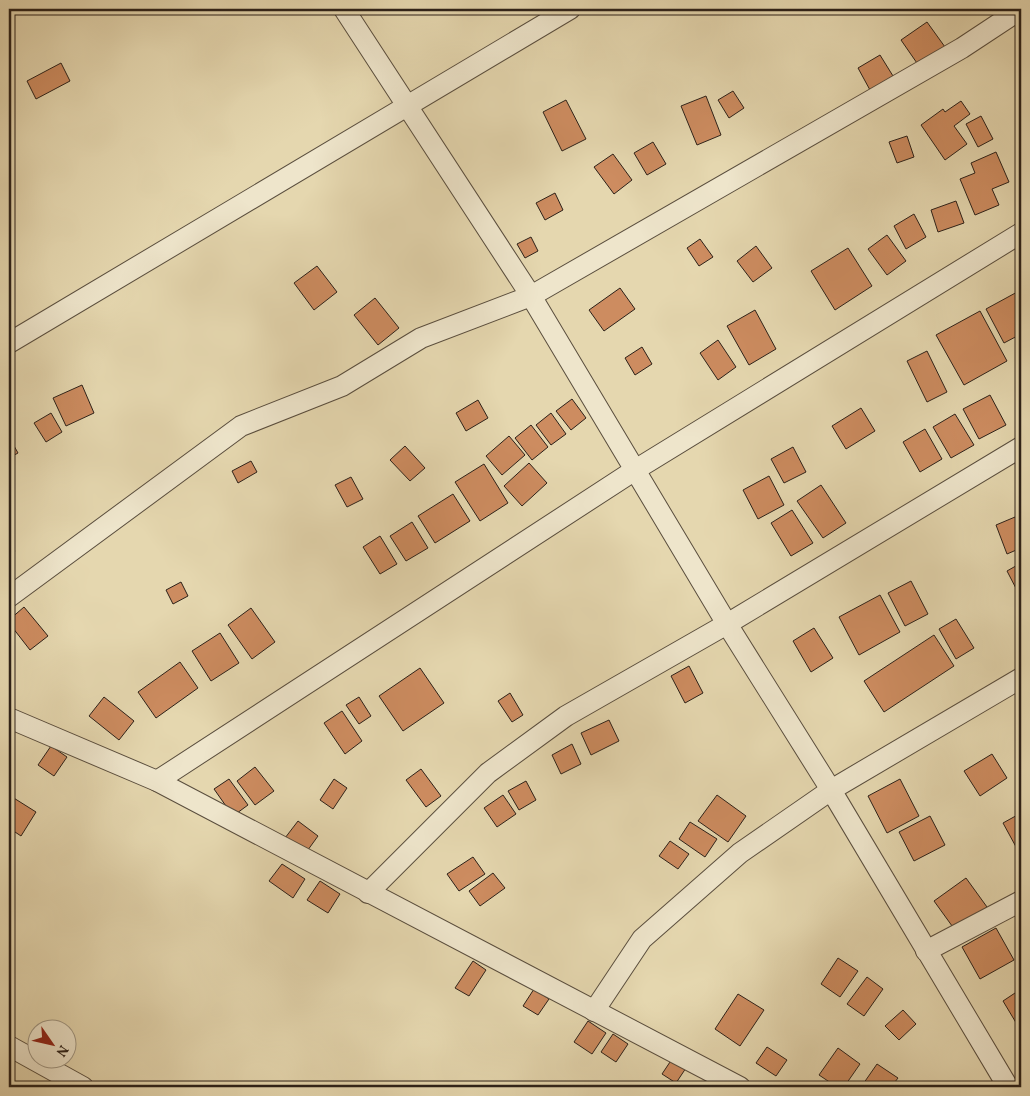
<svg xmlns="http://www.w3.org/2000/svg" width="1030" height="1096" viewBox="0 0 1030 1096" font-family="Vollkorn,serif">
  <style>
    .building { fill: #cd8c60; stroke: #2c2119 }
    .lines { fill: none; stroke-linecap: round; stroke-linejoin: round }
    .minor-casing { stroke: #5a4e3e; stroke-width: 22 }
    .minor { stroke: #eee5cb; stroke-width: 20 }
  </style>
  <rect width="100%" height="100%" fill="#e5d7af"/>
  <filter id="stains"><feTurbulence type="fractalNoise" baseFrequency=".004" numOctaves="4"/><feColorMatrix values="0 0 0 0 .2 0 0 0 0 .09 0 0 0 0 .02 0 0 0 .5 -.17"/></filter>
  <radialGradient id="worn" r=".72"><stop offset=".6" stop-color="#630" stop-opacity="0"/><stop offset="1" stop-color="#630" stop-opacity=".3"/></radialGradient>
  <!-- building -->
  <g class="building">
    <path d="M 927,22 L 945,47 L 919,66 L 901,40 Z"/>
    <path d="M 880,55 L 893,76 L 870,90 L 858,68 Z"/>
    <path d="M 61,63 L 70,81 L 36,99 L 27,81 Z"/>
    <path d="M 733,91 L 744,108 L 729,118 L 718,100 Z"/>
    <path d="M 706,96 L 721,135 L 697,145 L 681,106 Z"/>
    <path d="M 566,100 L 586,139 L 562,151 L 543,112 Z"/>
    <path d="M 961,101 L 970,114 L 954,126 L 967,144 L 945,160 L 921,125 L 943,109 L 945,112 Z"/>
    <path d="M 981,116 L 993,139 L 978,147 L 966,124 Z"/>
    <path d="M 907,136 L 914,157 L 897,163 L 889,142 Z"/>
    <path d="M 653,142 L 666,164 L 647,175 L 634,153 Z"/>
    <path d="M 996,152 L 1009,182 L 992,189 L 999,205 L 975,215 L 960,179 L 975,173 L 971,163 Z"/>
    <path d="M 613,154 L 632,180 L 614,194 L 594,167 Z"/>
    <path d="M 555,193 L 563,210 L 545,220 L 536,203 Z"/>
    <path d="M 956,201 L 964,223 L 938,232 L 931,210 Z"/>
    <path d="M 914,214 L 926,237 L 906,249 L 894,226 Z"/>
    <path d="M 887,235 L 906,261 L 887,275 L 868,249 Z"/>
    <path d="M 531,237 L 538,251 L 525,258 L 517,244 Z"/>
    <path d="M 700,239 L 713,257 L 699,266 L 687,248 Z"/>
    <path d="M 756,246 L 772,268 L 753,282 L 737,261 Z"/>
    <path d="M 848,248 L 872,286 L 835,310 L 811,271 Z"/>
    <path d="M 317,266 L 337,292 L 314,310 L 294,283 Z"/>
    <path d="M 620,288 L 635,309 L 604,331 L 589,310 Z"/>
    <path d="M 1019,291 L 1021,297 L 1021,334 L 1004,343 L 986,309 Z"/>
    <path d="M 375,298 L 399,328 L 378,345 L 354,315 Z"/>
    <path d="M 755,310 L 776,349 L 749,365 L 727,326 Z"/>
    <path d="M 980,311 L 1007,361 L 964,385 L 936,335 Z"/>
    <path d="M 718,340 L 736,367 L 718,380 L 700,353 Z"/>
    <path d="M 642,347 L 652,364 L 635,375 L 625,358 Z"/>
    <path d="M 927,351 L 947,392 L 927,402 L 907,361 Z"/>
    <path d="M 82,385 L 94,413 L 66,426 L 53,398 Z"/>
    <path d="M 990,395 L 1006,425 L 979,439 L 963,409 Z"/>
    <path d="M 572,399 L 586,418 L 571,430 L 556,411 Z"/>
    <path d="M 478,400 L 488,418 L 466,431 L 456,413 Z"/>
    <path d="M 861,408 L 875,431 L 846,449 L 832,426 Z"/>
    <path d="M 51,413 L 62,432 L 46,442 L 34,423 Z"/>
    <path d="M 551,413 L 566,434 L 551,445 L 536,425 Z"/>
    <path d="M 955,414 L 974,445 L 951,458 L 933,427 Z"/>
    <path d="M 531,425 L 548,447 L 532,460 L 515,438 Z"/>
    <path d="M 925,429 L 942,459 L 920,472 L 903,442 Z"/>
    <path d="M 509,436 L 525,455 L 502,475 L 486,456 Z"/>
    <path d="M 9,437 L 18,453 L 9,458 Z"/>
    <path d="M 405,446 L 425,468 L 410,481 L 390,460 Z"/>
    <path d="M 793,447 L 806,472 L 784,483 L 771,459 Z"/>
    <path d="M 251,461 L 257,472 L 238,483 L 232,471 Z"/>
    <path d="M 529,463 L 547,483 L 522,506 L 504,486 Z"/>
    <path d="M 484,464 L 508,503 L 480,521 L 455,482 Z"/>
    <path d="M 769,476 L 784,505 L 758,519 L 743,490 Z"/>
    <path d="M 351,477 L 363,499 L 347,507 L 335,485 Z"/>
    <path d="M 821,485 L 846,523 L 823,538 L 797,501 Z"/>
    <path d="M 453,494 L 470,521 L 435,543 L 418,516 Z"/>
    <path d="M 792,510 L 813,543 L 791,556 L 771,523 Z"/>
    <path d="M 1015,517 L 1021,533 L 1021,548 L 1007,554 L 996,525 Z"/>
    <path d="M 412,522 L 428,548 L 406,561 L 390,536 Z"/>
    <path d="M 380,536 L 397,564 L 380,574 L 363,547 Z"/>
    <path d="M 9,544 L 15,551 L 9,558 Z"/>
    <path d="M 1021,563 L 1021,598 L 1007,571 Z"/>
    <path d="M 911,581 L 928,614 L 905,626 L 888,593 Z"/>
    <path d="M 181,582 L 188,596 L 173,604 L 166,590 Z"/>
    <path d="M 880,595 L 900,632 L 859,655 L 839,617 Z"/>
    <path d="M 24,607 L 48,636 L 30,650 L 9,623 L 9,620 Z"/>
    <path d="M 251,608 L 275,642 L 252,659 L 228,625 Z"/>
    <path d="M 956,619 L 974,648 L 956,659 L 939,629 Z"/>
    <path d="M 814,628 L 833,658 L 811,672 L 793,641 Z"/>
    <path d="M 220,633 L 239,663 L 211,681 L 192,651 Z"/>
    <path d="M 934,635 L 954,666 L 884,712 L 864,681 Z"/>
    <path d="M 180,662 L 198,688 L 156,718 L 138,692 Z"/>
    <path d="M 689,666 L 703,693 L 685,703 L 671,676 Z"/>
    <path d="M 420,668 L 444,703 L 403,731 L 379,696 Z"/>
    <path d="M 510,693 L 523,715 L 512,722 L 498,701 Z"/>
    <path d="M 104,697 L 134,721 L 119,740 L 89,716 Z"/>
    <path d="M 359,697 L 371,716 L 359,724 L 346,705 Z"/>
    <path d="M 342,711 L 362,741 L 345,754 L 324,723 Z"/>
    <path d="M 609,720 L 619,741 L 591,755 L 581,733 Z"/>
    <path d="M 572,744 L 581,764 L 561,774 L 552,755 Z"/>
    <path d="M 51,746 L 67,757 L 54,776 L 38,765 Z"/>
    <path d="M 992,754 L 1007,778 L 980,796 L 964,771 Z"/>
    <path d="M 255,767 L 274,791 L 255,805 L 237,781 Z"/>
    <path d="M 421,769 L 441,796 L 426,807 L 406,780 Z"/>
    <path d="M 229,779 L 248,805 L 233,816 L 214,789 Z"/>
    <path d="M 334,779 L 347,788 L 333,809 L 320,800 Z"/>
    <path d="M 900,779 L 919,816 L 887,833 L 868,796 Z"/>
    <path d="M 526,781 L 536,800 L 519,810 L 508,791 Z"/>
    <path d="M 9,795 L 36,812 L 21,836 L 9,828 Z"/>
    <path d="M 503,795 L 516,814 L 497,827 L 484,808 Z"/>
    <path d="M 717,795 L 746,816 L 728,842 L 698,821 Z"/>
    <path d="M 1021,813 L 1021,856 L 1003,823 Z"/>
    <path d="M 930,816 L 945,845 L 914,861 L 899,832 Z"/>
    <path d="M 298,821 L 318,836 L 305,854 L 285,838 Z"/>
    <path d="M 690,822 L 717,839 L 705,857 L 679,839 Z"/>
    <path d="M 670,841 L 689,854 L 678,869 L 659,856 Z"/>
    <path d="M 473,857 L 485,874 L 459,891 L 447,874 Z"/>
    <path d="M 282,864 L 305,879 L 293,898 L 269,881 Z"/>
    <path d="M 493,873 L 505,888 L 480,906 L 469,891 Z"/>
    <path d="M 966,878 L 987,907 L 955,930 L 934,901 Z"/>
    <path d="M 320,881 L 340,894 L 328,913 L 307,900 Z"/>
    <path d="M 996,928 L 1014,960 L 980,979 L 962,947 Z"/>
    <path d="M 838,958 L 858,971 L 840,997 L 821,984 Z"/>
    <path d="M 473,961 L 486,970 L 469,996 L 455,988 Z"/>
    <path d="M 867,977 L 883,989 L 864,1016 L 847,1004 Z"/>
    <path d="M 534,989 L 549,999 L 538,1015 L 523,1006 Z"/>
    <path d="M 1021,989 L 1021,1024 L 1018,1026 L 1003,1001 Z"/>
    <path d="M 738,994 L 764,1010 L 740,1046 L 715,1029 Z"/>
    <path d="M 903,1010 L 916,1024 L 899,1040 L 885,1026 Z"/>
    <path d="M 588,1021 L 606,1033 L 592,1054 L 574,1042 Z"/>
    <path d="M 613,1034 L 628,1044 L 616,1062 L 601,1052 Z"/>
    <path d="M 767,1047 L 787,1060 L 776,1076 L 756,1063 Z"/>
    <path d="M 838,1048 L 860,1064 L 844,1087 L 837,1087 L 819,1075 Z"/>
    <path d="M 672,1059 L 686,1068 L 676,1083 L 662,1074 Z"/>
    <path d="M 877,1064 L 898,1078 L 891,1087 L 861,1087 Z"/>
  </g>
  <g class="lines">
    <defs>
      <g id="minor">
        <path d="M 344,9 L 531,296 L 727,624 L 831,790 L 1008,1087"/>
        <path d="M 9,343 L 570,9"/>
        <path d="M 9,597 L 241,426 L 342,386 L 421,338 L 531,296 L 962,48 L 1021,9"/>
        <path d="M 9,718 L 157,781 L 740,1087"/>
        <path d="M 157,781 L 635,470 L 1021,233"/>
        <path d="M 368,893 L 488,773 L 566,716 L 727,624 L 1021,447"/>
        <path d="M 926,951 L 1021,901"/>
        <path d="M 594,1011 L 642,939 L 740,853 L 831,790 L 1021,678"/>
        <path d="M 9,1046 L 83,1087"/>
      </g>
    </defs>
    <!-- minor casing -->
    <use href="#minor" class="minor-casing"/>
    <!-- minor -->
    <use href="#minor" class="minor"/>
  </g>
  <!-- margin -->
  <rect width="1030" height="1096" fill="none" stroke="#e5d7af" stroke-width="30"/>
  <rect x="10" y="10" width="1010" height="1076" fill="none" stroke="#2c2119" stroke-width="2.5"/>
  <rect x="15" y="15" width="1000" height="1066" fill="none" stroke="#2c2119"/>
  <!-- north arrow -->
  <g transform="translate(52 1044) rotate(124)"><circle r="24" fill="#eee5cb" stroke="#a09784"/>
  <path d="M0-4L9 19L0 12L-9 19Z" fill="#8f2418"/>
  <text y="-8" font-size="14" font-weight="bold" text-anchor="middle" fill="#2c2119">N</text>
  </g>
  <rect width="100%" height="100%" filter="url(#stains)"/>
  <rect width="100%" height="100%" fill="url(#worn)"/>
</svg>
